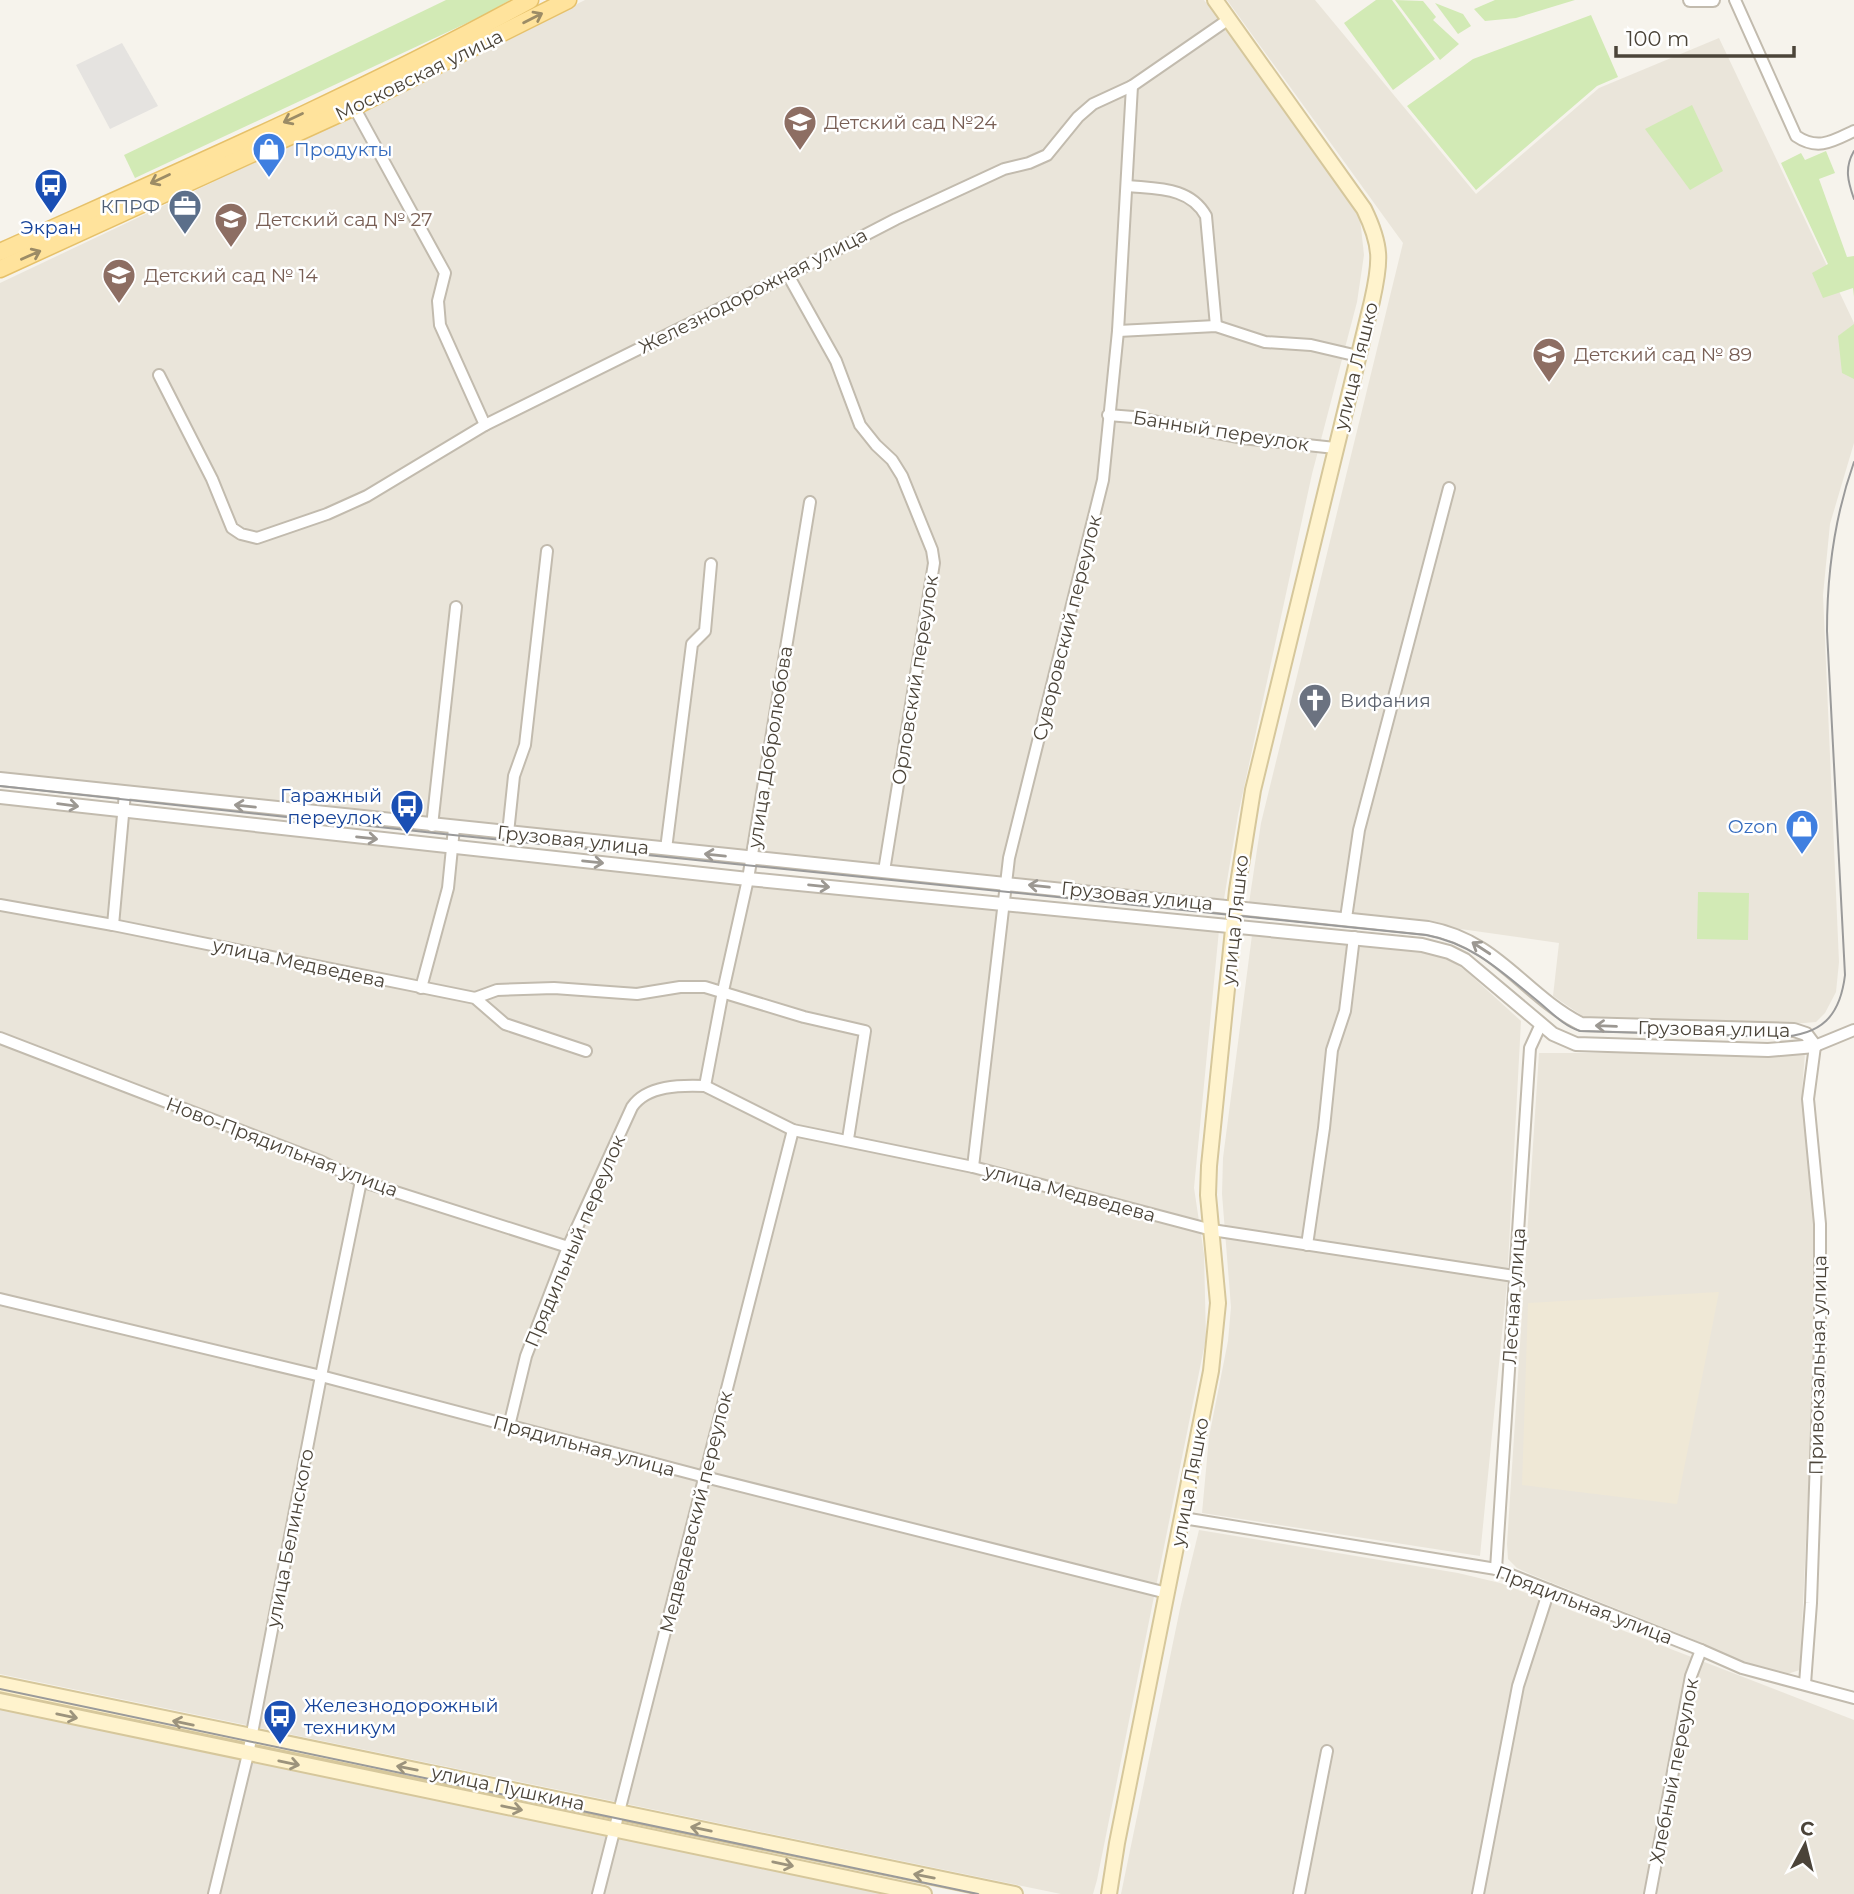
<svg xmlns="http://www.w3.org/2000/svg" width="1854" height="1894" viewBox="0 0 1854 1894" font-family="Montserrat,sans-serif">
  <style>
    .residential { fill: #eae5da }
    .education { fill: #efe8d6 }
    .green { fill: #d2eab5 }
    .parking { fill: #e5e3e0 }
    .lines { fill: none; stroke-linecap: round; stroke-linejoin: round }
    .minor-casing { stroke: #c2bbae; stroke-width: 14 }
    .tertiary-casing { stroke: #c2bbae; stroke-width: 16 }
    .secondary-casing { stroke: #d6c79b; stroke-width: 18 }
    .primary-casing { stroke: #e6c16a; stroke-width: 19 }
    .minor { stroke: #fff; stroke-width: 10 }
    .tertiary { stroke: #fff; stroke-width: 12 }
    .secondary { stroke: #fff3cd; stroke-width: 14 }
    .primary { stroke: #ffe39c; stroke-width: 16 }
    .tram { stroke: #9a9a9a; stroke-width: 2 }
    .oneway { stroke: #9c8c66 }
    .oneway2 { stroke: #9c9892 }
    .oneway3 { stroke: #9c937c }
    .labels { text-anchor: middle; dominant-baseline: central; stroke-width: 5; stroke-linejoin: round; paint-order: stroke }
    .street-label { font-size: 19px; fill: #4b4439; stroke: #fff }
    .education-label { font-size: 19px; fill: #785e54; stroke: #fff; text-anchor: start }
    .shop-label { font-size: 19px; fill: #366cbe; stroke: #fff; text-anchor: start }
    .service-label { font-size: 19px; fill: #4e5e75; stroke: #fff; text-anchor: end }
    .transit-label { font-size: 19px; fill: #164399; stroke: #fff }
    .worship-label { font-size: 19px; fill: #5b616d; stroke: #fff; text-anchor: start }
  </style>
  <rect width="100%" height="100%" fill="#f6f3ec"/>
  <!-- residential -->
  <g class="residential">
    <path d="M 585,0 L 1204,0 L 1360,218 L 1364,255 L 1357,302 L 1312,474 L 1238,815 L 1224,899 L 0,773 L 0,283 L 346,119 Z"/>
    <path d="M 1227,0 L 1315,0 L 1476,194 L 1599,88 L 1719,38 L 1854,323 L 1854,443 L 1830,524 L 1823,595 L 1839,962 L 1836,992 L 1825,1013 L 1816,1022 L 1780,1025 L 1587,1019 L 1553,996 L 1559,943 L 1390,919 L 1249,903 L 1261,823 L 1403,243 Z"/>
    <path d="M 0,803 L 724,881 L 1219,930 L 1194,1188 L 1204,1254 L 1206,1338 L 1097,1880 L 1093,1894 L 1061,1894 L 0,1674 Z"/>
    <path d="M 1252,935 L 1422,951 L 1447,959 L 1465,970 L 1521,1021 L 1507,1283 L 1480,1556 L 1202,1513 L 1209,1437 L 1228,1341 L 1231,1307 L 1222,1194 L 1223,1158 Z"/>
    <path d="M 1539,1053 L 1805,1053 L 1802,1091 L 1815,1235 L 1812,1408 L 1800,1670 L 1787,1674 L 1758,1670 L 1690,1638 L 1530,1574 L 1517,1568 L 1508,1559 L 1507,1544 Z"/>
    <path d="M 1199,1530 L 1458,1573 L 1500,1583 L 1854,1720 L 1854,1894 L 1121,1894 L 1181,1604 Z"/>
    <path d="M 0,1706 L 901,1894 L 0,1894 Z"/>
  </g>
  <!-- education -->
  <path class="education" d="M 1719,1292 L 1677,1504 L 1522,1485 L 1528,1303 Z"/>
  <!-- green -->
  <g class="green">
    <path d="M 446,0 L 510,0 L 484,15 L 135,178 L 124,155 Z"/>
    <path d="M 1376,0 L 1392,0 L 1435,59 L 1393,90 L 1344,23 Z"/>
    <path d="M 1395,0 L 1423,1 L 1436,17 L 1433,20 L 1459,44 L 1440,60 Z"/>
    <path d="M 1495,0 L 1575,0 L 1516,18 L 1485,21 L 1474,9 Z"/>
    <path d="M 1435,3 L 1463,14 L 1471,26 L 1458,34 Z"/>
    <path d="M 1591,15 L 1618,77 L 1597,86 L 1476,190 L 1407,106 L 1473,59 Z"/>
    <path d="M 1692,105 L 1723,171 L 1690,190 L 1645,129 Z"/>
    <path d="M 1826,151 L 1835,173 L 1819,179 L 1847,257 L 1854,256 L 1854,297 L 1853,288 L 1823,298 L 1812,273 L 1828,264 L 1781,163 L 1801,153 L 1805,160 Z"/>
    <path d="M 1854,324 L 1854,379 L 1842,373 L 1838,336 Z"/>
    <path d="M 1698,892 L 1749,893 L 1748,940 L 1697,939 Z"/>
  </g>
  <!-- parking -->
  <path class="parking" d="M 122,43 L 158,106 L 110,129 L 76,65 Z"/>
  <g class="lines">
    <defs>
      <g id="minor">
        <path d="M 1735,0 L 1796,136 C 1818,151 1833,141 1854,131"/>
        <path d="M 354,107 L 445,273 L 438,301 L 440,325 L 485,425"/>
        <path d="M 1128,186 C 1158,189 1190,187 1206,216 L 1216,326"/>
        <path d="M 788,275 L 836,361 L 860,425 L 876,445 L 892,460 L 902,476 L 932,550 L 934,563 L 884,871"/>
        <path d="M 1118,331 L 1216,326 L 1265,342 L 1311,345 L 1358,356"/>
        <path d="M 159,375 L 212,479 L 232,528 L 241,534 L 257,538 L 327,514 L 367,496 L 485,425 L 788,275 L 896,219 L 1004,169 L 1029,163 L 1047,155 L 1078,117 L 1093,104 L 1132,86 L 1229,19"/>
        <path d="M 1108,415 L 1133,417 L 1242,438 L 1335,448"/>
        <path d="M 432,826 L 456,607"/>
        <path d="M 508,833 L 514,776 L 525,745 L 547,551"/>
        <path d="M 666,849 L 692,644 L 705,631 L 711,564"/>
        <path d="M 0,905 L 113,925 L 475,998 L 505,1024 L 586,1051"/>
        <path d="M 1346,918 L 1359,830 L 1449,488"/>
        <path d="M 113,925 L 125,793"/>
        <path d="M 421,988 L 448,888 L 454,828"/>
        <path d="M 475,998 L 497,990 L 554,988 L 637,994 L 680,987 L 705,987 L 804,1017 L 865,1031 L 848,1139"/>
        <path d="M 0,1038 L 320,1161 L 361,1181 L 568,1247"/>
        <path d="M 705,1086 L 723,991 L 748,879 L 810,502"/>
        <path d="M 973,1167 L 1009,858 L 1103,480 L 1118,331 L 1132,86"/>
        <path d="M 1307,1245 L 1324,1128 L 1332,1050 L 1345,1011 L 1354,937"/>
        <path d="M 0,1299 L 321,1376 L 705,1477 L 1167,1593"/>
        <path d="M 509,1426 L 526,1356 L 568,1247 L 632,1107 C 647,1085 681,1085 705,1086 L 793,1130 L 973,1167 L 1212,1230 L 1514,1276"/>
        <path d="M 1183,1518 L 1496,1569 L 1701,1650 L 1742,1668 L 1854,1698"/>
        <path d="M 1496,1569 L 1530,1048 L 1541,1024"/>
        <path d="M 1805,1684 L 1811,1603 L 1820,1344 L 1820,1224 L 1808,1099 L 1815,1046 L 1854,1030"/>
        <path d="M 214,1894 L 248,1754 L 321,1376 L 361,1181"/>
        <path d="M 598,1894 L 793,1130"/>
        <path d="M 1299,1894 L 1327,1751"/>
        <path d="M 1478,1894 L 1518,1686 L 1549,1590"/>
        <path d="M 1650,1894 L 1691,1676 L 1701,1650"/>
      </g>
      <g id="tertiary">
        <path d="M 1690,0 L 1713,0"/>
        <path d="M 0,779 L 1428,928 C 1498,941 1523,994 1581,1024 L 1794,1030 L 1806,1034 L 1815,1046"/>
        <path d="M 0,797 L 748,879 L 1422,945 L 1449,952 L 1465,960 L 1553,1034 L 1576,1044 L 1768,1050 L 1815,1046"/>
      </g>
      <g id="secondary">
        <path d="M 0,1684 L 1015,1894"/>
        <path d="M 0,1701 L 924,1894"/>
        <path d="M 1109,1894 L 1117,1843 L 1211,1371 L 1218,1303 L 1208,1195 L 1209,1166 L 1237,890 L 1253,790 L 1372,301 C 1381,261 1382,246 1364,209 L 1215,0"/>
      </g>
      <g id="primary">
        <path d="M 0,252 C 178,172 359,94 530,0"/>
        <path d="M 0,269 L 354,107 L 568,0"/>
      </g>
    </defs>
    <!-- minor casing -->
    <use href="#minor" class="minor-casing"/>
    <!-- tertiary casing -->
    <use href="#tertiary" class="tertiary-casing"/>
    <!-- secondary casing -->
    <use href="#secondary" class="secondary-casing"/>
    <!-- primary casing -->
    <use href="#primary" class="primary-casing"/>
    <!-- minor -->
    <use href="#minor" class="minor"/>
    <!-- tertiary -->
    <use href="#tertiary" class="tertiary"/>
    <!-- secondary -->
    <use href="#secondary" class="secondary"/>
    <!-- primary -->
    <use href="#primary" class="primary"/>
    <!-- tram -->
    <g class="tram">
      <path d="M 1854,151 C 1844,168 1848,182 1854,199"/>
      <path d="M 0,786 L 453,835 L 1426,935 C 1474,944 1503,973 1540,1003 C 1552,1013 1564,1026 1580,1031 L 1779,1037 C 1821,1035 1840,1017 1845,975 L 1827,631 C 1827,572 1834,518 1854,462"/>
      <path d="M 0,1689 L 978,1894"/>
    </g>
  </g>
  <!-- one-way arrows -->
  <defs><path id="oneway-shaft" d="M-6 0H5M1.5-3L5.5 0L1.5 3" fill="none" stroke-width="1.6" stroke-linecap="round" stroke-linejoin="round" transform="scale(1.75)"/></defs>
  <g class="oneway">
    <use href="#oneway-shaft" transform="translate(533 18) rotate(-27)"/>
    <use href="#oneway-shaft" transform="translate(293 118) rotate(155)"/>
    <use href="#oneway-shaft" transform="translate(160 179) rotate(155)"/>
    <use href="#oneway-shaft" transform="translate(31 255) rotate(-24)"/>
  </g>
  <g class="oneway2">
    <use href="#oneway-shaft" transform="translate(68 805) rotate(7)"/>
    <use href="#oneway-shaft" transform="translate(245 806) rotate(-174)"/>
    <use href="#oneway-shaft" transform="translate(367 838) rotate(6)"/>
    <use href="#oneway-shaft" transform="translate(715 855) rotate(-174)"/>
    <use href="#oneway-shaft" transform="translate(593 862) rotate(6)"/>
    <use href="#oneway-shaft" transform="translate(819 886) rotate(6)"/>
    <use href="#oneway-shaft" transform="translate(1039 886) rotate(-174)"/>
    <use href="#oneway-shaft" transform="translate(1481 948) rotate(-147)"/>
    <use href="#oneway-shaft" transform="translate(1606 1026) rotate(-178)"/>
  </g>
  <g class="oneway3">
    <use href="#oneway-shaft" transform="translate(67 1716) rotate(12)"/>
    <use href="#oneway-shaft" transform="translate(183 1723) rotate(-168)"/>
    <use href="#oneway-shaft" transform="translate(289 1763) rotate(12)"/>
    <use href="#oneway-shaft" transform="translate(407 1768) rotate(-169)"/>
    <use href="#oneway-shaft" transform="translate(512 1808) rotate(12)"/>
    <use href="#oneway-shaft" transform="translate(701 1829) rotate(-168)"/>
    <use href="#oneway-shaft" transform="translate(783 1864) rotate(12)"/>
    <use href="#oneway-shaft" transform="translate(924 1876) rotate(-169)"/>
  </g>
  <!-- icons -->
  <defs>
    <symbol id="school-pin" viewBox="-11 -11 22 30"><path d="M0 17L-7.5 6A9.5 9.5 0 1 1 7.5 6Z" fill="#8d6e63" stroke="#fff"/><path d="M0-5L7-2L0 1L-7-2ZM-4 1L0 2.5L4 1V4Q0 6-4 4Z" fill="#fff"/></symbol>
    <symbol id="shop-pin" viewBox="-11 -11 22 30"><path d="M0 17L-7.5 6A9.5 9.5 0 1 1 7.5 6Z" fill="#3f7fe0" stroke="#fff"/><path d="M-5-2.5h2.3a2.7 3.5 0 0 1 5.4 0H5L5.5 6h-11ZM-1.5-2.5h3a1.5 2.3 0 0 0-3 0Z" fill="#fff"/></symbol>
    <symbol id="bus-pin" viewBox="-11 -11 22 30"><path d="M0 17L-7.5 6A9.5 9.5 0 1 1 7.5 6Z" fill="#1a4fb4" stroke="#fff"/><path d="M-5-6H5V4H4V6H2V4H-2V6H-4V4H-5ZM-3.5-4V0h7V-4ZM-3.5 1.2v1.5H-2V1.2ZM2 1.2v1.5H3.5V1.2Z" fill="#fff"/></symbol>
    <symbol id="office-pin" viewBox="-11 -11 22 30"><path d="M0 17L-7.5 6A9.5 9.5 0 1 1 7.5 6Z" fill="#5c6f8a" stroke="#fff"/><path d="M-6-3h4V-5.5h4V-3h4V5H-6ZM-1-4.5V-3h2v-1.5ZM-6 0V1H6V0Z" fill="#fff"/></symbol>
    <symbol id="church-pin" viewBox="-11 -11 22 30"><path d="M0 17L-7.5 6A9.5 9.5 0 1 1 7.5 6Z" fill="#6b7280" stroke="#fff"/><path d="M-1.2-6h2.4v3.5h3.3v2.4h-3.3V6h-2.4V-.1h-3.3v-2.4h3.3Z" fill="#fff"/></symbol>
  </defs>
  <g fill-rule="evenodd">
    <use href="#school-pin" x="781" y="103" width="38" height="52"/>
    <use href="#shop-pin" x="250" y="130" width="38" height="52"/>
    <use href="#bus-pin" x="32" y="166" width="38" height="52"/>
    <use href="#office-pin" x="166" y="187" width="38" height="52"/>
    <use href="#school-pin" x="212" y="200" width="38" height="52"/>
    <use href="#school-pin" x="100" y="256" width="38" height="52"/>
    <use href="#school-pin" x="1530" y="335" width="38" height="52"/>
    <use href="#church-pin" x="1296" y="681" width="38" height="52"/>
    <use href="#bus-pin" x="388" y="787" width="38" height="52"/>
    <use href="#shop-pin" x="1783" y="807" width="38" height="52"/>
    <use href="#bus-pin" x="261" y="1697" width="38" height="52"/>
  </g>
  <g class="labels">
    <!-- street labels -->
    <g class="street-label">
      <text transform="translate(419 75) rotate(-26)">Московская улица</text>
      <text transform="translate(753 291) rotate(-27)">Железнодорожная улица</text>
      <text transform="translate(1356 366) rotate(-76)">улица Ляшко</text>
      <text transform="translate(1221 431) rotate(9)">Банный переулок</text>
      <text transform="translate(1067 628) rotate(-76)">Суворовский переулок</text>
      <text transform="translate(915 680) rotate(-81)">Орловский переулок</text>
      <text transform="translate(770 747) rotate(-81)">улица Добролюбова</text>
      <text transform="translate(573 840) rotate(6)">Грузовая улица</text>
      <text transform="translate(1137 896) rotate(6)">Грузовая улица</text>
      <text transform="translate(1235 920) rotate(-84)">улица Ляшко</text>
      <text transform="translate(299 963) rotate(12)">улица Медведева</text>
      <text transform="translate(1714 1029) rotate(1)">Грузовая улица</text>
      <text transform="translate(282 1147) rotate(21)">Ново-Прядильная улица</text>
      <text transform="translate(1070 1193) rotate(15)">улица Медведева</text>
      <text transform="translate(575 1241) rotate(-67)">Прядильный переулок</text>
      <text transform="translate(1514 1296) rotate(-86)">Лесная улица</text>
      <text transform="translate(1818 1365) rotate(-89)">Привокзальная улица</text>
      <text transform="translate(584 1446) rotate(15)">Прядильная улица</text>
      <text transform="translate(1190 1482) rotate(-79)">улица Ляшко</text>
      <text transform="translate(696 1512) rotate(-76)">Медведевский переулок</text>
      <text transform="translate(290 1538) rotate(-79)">улица Белинского</text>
      <text transform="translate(1584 1605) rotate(21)">Прядильная улица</text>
      <text transform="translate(1674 1771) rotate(-79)">Хлебный переулок</text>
      <text transform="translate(508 1788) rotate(12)">улица Пушкина</text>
    </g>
    <!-- education labels -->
    <g class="education-label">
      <text x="824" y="122">Детский сад №24</text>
      <text x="256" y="219">Детский сад № 27</text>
      <text x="144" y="275">Детский сад № 14</text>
      <text x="1574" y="354">Детский сад № 89</text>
    </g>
    <!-- shop labels -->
    <g class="shop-label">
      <text x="294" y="149">Продукты</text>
      <text x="1778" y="826" text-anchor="end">Ozon</text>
    </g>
    <!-- service labels -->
    <g class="service-label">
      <text x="160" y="206">КПРФ</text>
    </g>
    <!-- transit labels -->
    <g class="transit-label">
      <text x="51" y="227">Экран</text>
      <text x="382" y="795" text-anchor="end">Гаражный<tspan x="382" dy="22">переулок</tspan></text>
      <text x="304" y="1705" text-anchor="start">Железнодорожный<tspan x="304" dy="22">техникум</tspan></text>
    </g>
    <!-- worship labels -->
    <g class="worship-label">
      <text x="1340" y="700">Вифания</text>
    </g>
  </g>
  <!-- north arrow -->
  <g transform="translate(1805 1845) rotate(7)" stroke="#ffffff" stroke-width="5" paint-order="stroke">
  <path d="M0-5L12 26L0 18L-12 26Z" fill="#4b4439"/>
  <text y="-10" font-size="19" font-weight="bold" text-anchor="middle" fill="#4b4439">С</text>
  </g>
  <!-- scale -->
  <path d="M1616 46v10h178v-10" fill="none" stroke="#4b4439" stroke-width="3.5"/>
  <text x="1626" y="46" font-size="21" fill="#4b4439" stroke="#ffffff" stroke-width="5" paint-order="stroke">100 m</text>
</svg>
